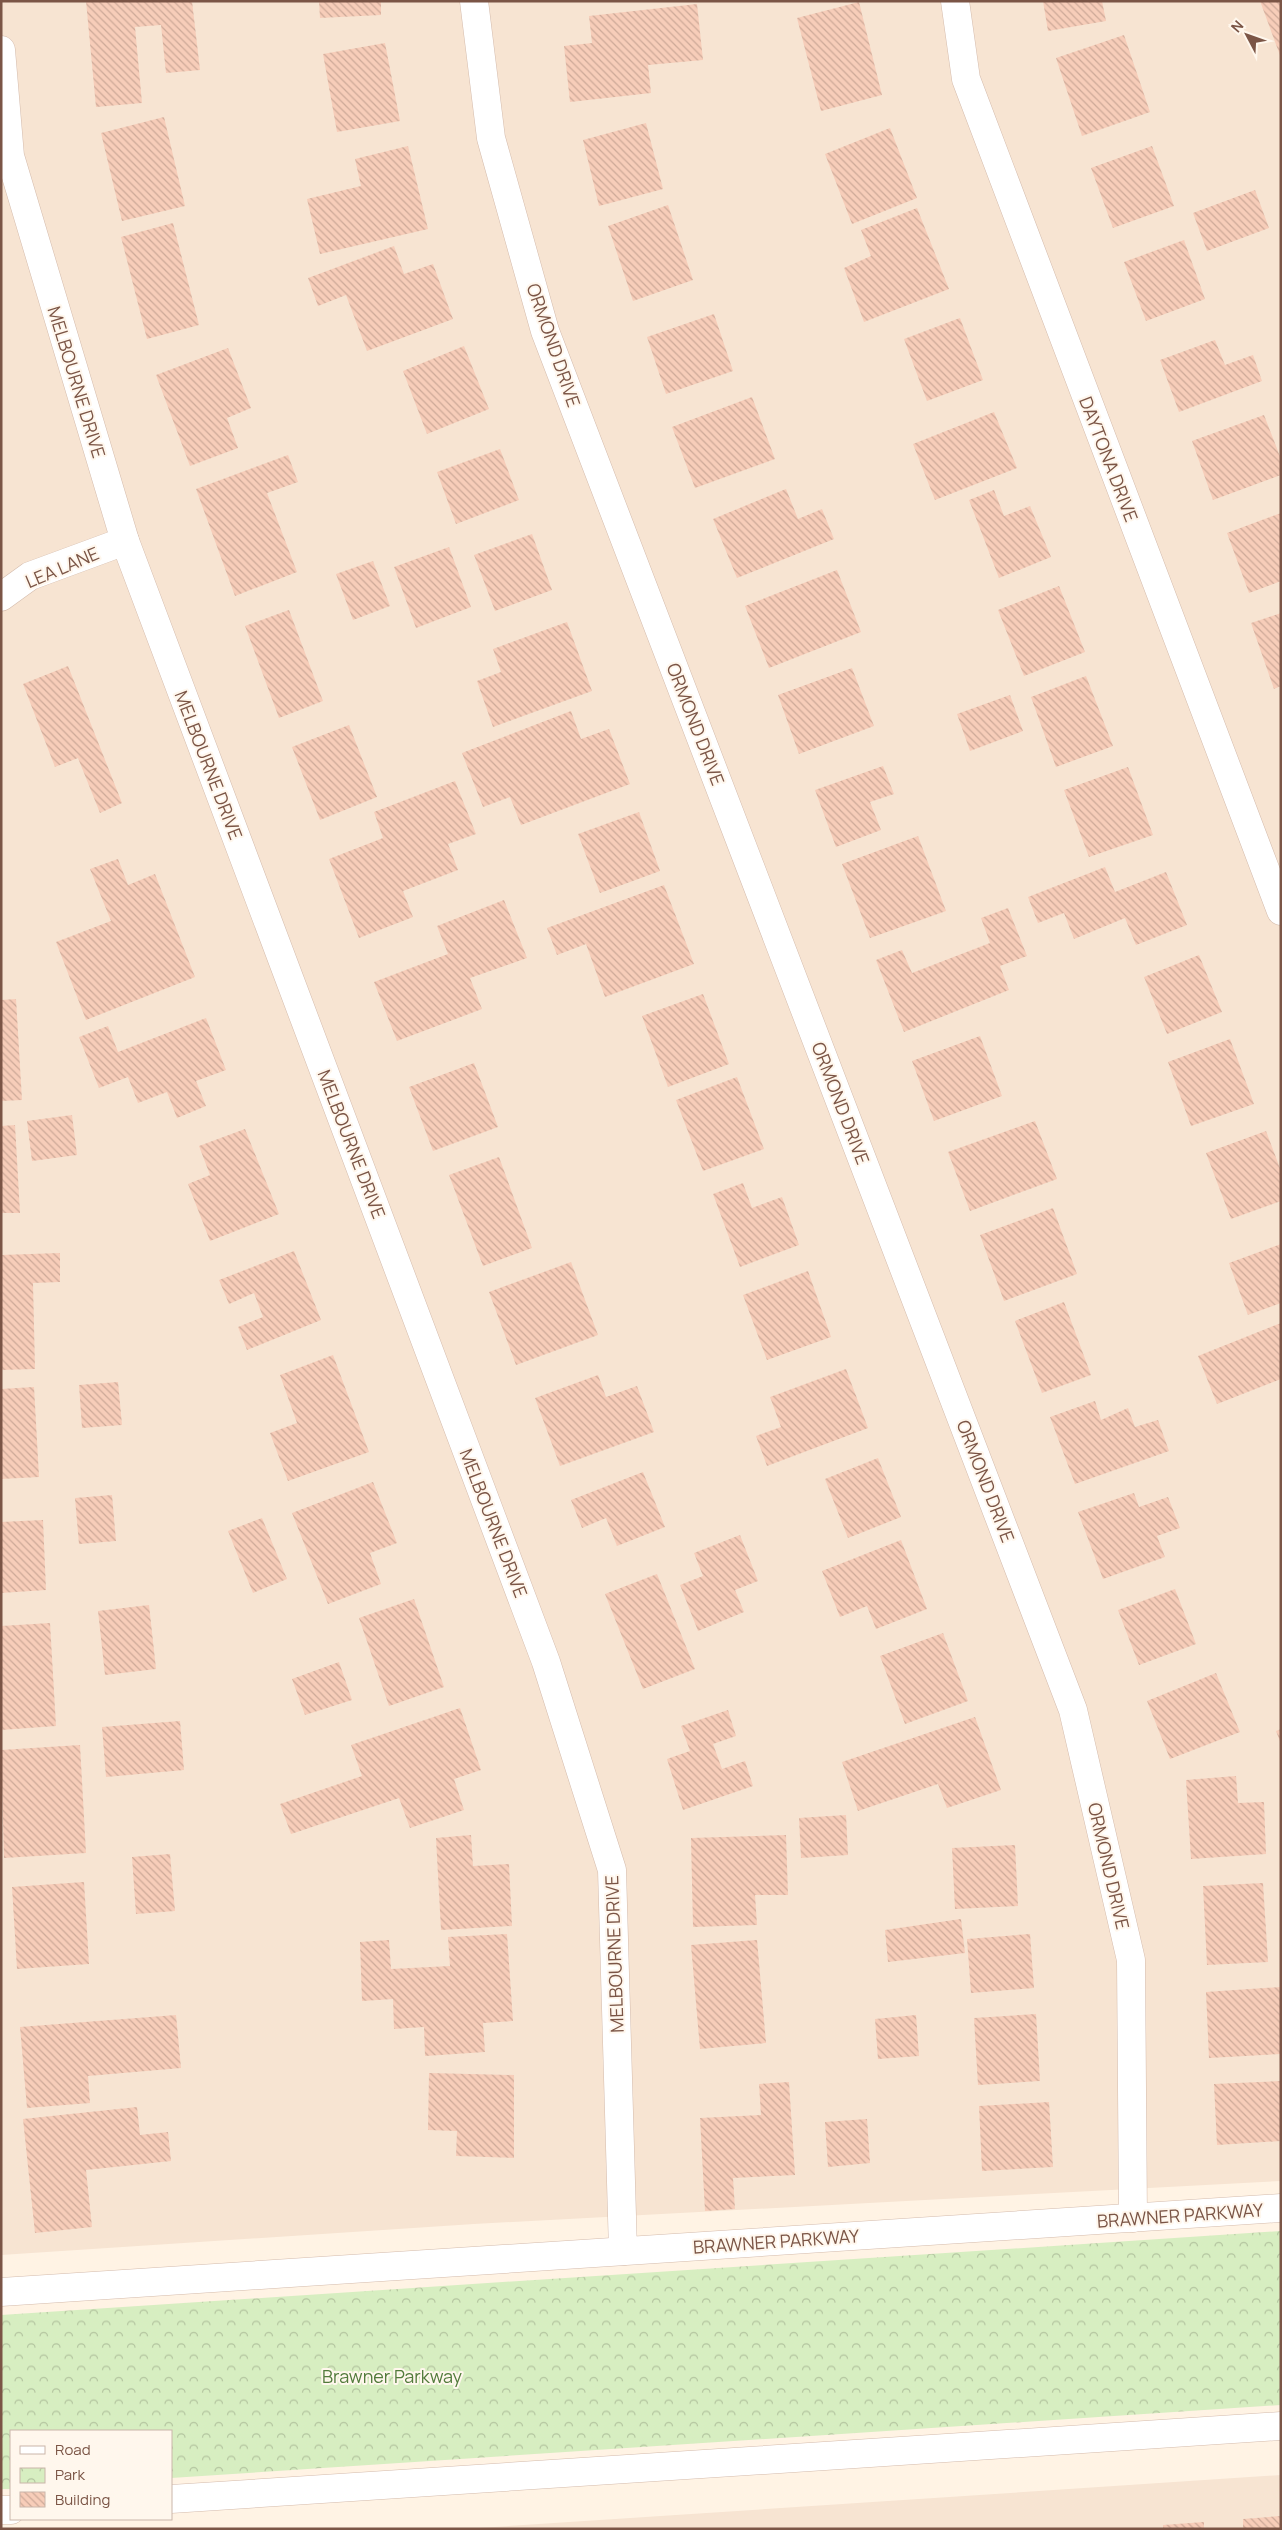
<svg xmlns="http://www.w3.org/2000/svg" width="1282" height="2530" viewBox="0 0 1282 2530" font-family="Manrope,sans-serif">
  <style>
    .residential { fill: #f7e4d2 }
    .park { fill: url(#park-crowns) }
    .building { fill: url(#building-back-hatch) }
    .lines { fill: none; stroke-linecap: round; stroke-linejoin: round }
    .minor-casing { stroke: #d4bbac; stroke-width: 29 }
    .tertiary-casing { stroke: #d4bbac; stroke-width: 29 }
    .minor { stroke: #fff; stroke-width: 28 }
    .tertiary { stroke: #fff; stroke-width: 28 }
    .labels { text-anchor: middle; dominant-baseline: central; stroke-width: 4; stroke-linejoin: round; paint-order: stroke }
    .street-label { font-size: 18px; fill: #7b5546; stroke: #fff7ed }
    .park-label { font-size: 18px; fill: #527b3b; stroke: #fff7ed }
  </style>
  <defs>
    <pattern id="park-crowns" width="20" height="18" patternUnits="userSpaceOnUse" patternTransform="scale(1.25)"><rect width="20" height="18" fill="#d7eec1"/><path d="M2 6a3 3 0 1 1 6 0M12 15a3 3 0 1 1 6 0" fill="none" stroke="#b3c49f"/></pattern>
    <pattern id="building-back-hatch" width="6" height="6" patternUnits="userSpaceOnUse" patternTransform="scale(1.25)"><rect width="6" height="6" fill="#f7cdb9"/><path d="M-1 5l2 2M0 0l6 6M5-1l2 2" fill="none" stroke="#cda998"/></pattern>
  </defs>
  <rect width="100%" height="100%" fill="#fff3e4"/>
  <!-- residential -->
  <g class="residential">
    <path d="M 1,1 L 1281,1 L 1281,2181 L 474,2224 L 1,2255 Z"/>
    <path d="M 1281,2475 L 1281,2529 L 464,2529 Z"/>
  </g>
  <!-- park -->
  <path class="park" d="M 1281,2231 L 1281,2405 L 171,2478 L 171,2431 L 11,2431 L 11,2489 L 1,2489 L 1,2315 Z"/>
  <!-- building -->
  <g class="building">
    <path d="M 86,1 L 192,1 L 200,70 L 166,73 L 161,25 L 135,27 L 142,103 L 96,107 Z"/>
    <path d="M 319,1 L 381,1 L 381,15 L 320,18 Z"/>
    <path d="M 1043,1 L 1102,1 L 1106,21 L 1048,31 Z"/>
    <path d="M 1260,1 L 1281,1 L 1281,58 Z"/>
    <path d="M 859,2 L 882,95 L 821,111 L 797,18 Z"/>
    <path d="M 697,4 L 703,60 L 648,65 L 651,93 L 570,102 L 564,46 L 592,43 L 589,16 Z"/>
    <path d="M 1124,35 L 1150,112 L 1082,136 L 1056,58 Z"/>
    <path d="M 385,43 L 400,121 L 337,132 L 323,54 Z"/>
    <path d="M 164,117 L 185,206 L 122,221 L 101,133 Z"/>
    <path d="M 646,123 L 663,189 L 599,206 L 583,140 Z"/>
    <path d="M 890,128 L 917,198 L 852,224 L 825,154 Z"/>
    <path d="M 408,146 L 428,229 L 320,254 L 307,199 L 361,186 L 355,159 Z"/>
    <path d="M 1152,146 L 1174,206 L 1113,228 L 1091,168 Z"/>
    <path d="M 1255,190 L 1269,228 L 1207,251 L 1193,213 Z"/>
    <path d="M 668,205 L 693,280 L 633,301 L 608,226 Z"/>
    <path d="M 917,208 L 949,289 L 864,322 L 844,268 L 871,256 L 861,230 Z"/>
    <path d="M 173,223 L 199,325 L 147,339 L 121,237 Z"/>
    <path d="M 1184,240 L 1205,299 L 1146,321 L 1124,262 Z"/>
    <path d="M 394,246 L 404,274 L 433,264 L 453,319 L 367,351 L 346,295 L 318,306 L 308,278 Z"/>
    <path d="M 714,314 L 733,371 L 666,394 L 647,337 Z"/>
    <path d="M 960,318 L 983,380 L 927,401 L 904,339 Z"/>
    <path d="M 1215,340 L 1225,365 L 1253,355 L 1262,381 L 1179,412 L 1160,360 Z"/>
    <path d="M 464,346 L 489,409 L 427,434 L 403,371 Z"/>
    <path d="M 228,348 L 251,408 L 227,418 L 238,448 L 190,466 L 156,375 Z"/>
    <path d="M 752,397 L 775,459 L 695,488 L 672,427 Z"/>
    <path d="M 994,412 L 1017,468 L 935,500 L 913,444 Z"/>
    <path d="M 1264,415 L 1281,459 L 1281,475 L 1213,500 L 1192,441 Z"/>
    <path d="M 500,449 L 519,500 L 456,524 L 437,472 Z"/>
    <path d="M 288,455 L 298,482 L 267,493 L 297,572 L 235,596 L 196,489 Z"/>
    <path d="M 786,489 L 798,519 L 822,509 L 834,539 L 737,578 L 713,519 Z"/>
    <path d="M 994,490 L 1004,516 L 1030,506 L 1051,557 L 999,578 L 969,500 Z"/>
    <path d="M 1281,513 L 1281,581 L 1249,593 L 1227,533 Z"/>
    <path d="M 532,534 L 552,590 L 495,611 L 474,555 Z"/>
    <path d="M 449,547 L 471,607 L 416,628 L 394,567 Z"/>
    <path d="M 373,561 L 390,606 L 353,620 L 336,574 Z"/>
    <path d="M 837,570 L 861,632 L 769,668 L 745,606 Z"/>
    <path d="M 1059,586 L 1085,652 L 1024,676 L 998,610 Z"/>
    <path d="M 289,610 L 323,701 L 279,718 L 245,626 Z"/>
    <path d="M 1281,613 L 1281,686 L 1274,689 L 1251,623 Z"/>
    <path d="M 567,622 L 592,691 L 493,727 L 477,681 L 501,672 L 493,649 Z"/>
    <path d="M 68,666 L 122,803 L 100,813 L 78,758 L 55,767 L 23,684 Z"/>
    <path d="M 852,668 L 874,726 L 799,754 L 778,695 Z"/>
    <path d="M 1086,676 L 1113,746 L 1056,767 L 1031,697 Z"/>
    <path d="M 1010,695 L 1023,731 L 970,751 L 957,714 Z"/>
    <path d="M 571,711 L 581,739 L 609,729 L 630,784 L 521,825 L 510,797 L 483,807 L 462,753 Z"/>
    <path d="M 349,725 L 377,797 L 320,820 L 292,747 Z"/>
    <path d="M 883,766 L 894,794 L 870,802 L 881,830 L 836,847 L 815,790 Z"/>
    <path d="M 1128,767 L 1153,835 L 1089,857 L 1064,790 Z"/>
    <path d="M 455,781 L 476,834 L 448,844 L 458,870 L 403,891 L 413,917 L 359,938 L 329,859 L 383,838 L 374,812 Z"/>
    <path d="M 639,812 L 660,871 L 600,893 L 578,834 Z"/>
    <path d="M 918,836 L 946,911 L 870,938 L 842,864 Z"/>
    <path d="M 118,859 L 128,885 L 155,874 L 195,977 L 86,1020 L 56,942 L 111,921 L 90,869 Z"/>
    <path d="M 1105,867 L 1115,892 L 1166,872 L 1187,925 L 1136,945 L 1125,918 L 1074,939 L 1064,913 L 1038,923 L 1028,897 Z"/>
    <path d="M 664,885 L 694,964 L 605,997 L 586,944 L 557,955 L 547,928 Z"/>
    <path d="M 504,900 L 527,958 L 470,978 L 482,1009 L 397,1041 L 374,982 L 448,954 L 437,926 Z"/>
    <path d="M 1008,908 L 1027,956 L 1000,966 L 1009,990 L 904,1032 L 876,960 L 902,950 L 912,973 L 990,943 L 981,918 Z"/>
    <path d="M 1199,955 L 1222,1012 L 1167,1034 L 1144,977 Z"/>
    <path d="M 703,994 L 729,1064 L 668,1087 L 642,1016 Z"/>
    <path d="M 16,999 L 22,1100 L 1,1101 L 1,1000 Z"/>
    <path d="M 206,1018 L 226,1070 L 196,1081 L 206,1106 L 177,1118 L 167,1092 L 138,1103 L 128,1077 L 99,1088 L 79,1037 L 108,1026 L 118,1052 Z"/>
    <path d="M 980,1036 L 1002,1096 L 934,1121 L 912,1061 Z"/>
    <path d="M 1230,1039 L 1254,1104 L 1191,1126 L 1168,1062 Z"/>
    <path d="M 474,1063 L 498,1127 L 433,1151 L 409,1087 Z"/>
    <path d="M 737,1077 L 764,1149 L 703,1171 L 676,1100 Z"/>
    <path d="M 72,1115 L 77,1155 L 32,1161 L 27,1121 Z"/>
    <path d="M 1035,1121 L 1057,1179 L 970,1211 L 948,1152 Z"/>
    <path d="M 15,1125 L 20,1213 L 1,1213 L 1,1126 Z"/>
    <path d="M 245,1129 L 279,1214 L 210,1241 L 188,1184 L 210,1175 L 199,1146 Z"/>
    <path d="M 1266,1131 L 1281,1171 L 1281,1201 L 1231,1219 L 1206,1153 Z"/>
    <path d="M 499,1157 L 532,1248 L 483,1266 L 449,1175 Z"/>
    <path d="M 743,1183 L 752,1208 L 782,1197 L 799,1245 L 740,1267 L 713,1194 Z"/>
    <path d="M 1053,1208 L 1077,1274 L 1004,1301 L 980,1235 Z"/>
    <path d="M 1281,1244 L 1281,1303 L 1248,1315 L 1229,1263 Z"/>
    <path d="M 294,1251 L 321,1320 L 247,1350 L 238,1327 L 263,1317 L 254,1293 L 229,1304 L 219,1280 Z"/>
    <path d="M 60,1253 L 60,1282 L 33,1283 L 35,1369 L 1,1370 L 1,1255 Z"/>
    <path d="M 571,1262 L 598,1335 L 516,1365 L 489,1292 Z"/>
    <path d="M 808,1271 L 831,1337 L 767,1360 L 743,1295 Z"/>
    <path d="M 1064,1302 L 1091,1375 L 1042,1393 L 1015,1321 Z"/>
    <path d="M 1281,1323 L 1281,1379 L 1217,1404 L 1198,1356 Z"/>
    <path d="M 333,1355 L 369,1452 L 288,1481 L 270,1433 L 297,1423 L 280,1375 Z"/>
    <path d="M 846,1369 L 868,1428 L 767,1466 L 756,1436 L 781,1427 L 770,1397 Z"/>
    <path d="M 598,1375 L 606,1397 L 637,1386 L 654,1432 L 560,1466 L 535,1398 Z"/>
    <path d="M 118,1382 L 122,1425 L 82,1428 L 79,1385 Z"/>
    <path d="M 34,1387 L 39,1477 L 1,1479 L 1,1389 Z"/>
    <path d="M 1095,1401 L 1101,1420 L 1128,1408 L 1135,1427 L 1158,1420 L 1169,1451 L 1075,1484 L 1050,1417 Z"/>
    <path d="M 878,1458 L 901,1517 L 848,1538 L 825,1479 Z"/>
    <path d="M 643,1472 L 665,1527 L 617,1546 L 606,1518 L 582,1528 L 571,1500 Z"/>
    <path d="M 373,1482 L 397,1543 L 370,1553 L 381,1584 L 328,1604 L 292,1513 Z"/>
    <path d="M 1134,1493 L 1139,1507 L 1168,1497 L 1180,1528 L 1157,1536 L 1165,1557 L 1103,1579 L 1078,1512 Z"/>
    <path d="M 112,1495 L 116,1541 L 79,1544 L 75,1498 Z"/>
    <path d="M 262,1518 L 287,1579 L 253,1593 L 228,1531 Z"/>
    <path d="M 43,1520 L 46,1590 L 1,1593 L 1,1522 Z"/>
    <path d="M 740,1535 L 758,1581 L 735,1590 L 744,1612 L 698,1631 L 680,1585 L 703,1576 L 694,1553 Z"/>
    <path d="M 901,1540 L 927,1609 L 876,1629 L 867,1606 L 840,1617 L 822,1571 Z"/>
    <path d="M 657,1574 L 695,1669 L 643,1689 L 605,1594 Z"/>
    <path d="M 1175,1589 L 1196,1644 L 1139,1665 L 1118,1610 Z"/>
    <path d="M 414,1599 L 444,1687 L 389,1706 L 359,1618 Z"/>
    <path d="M 149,1605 L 156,1669 L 105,1675 L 98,1611 Z"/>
    <path d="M 50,1623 L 56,1726 L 1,1730 L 1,1626 Z"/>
    <path d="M 943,1633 L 968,1701 L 905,1724 L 880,1656 Z"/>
    <path d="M 339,1662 L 352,1700 L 305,1715 L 292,1679 Z"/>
    <path d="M 1216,1673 L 1240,1732 L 1170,1759 L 1147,1701 Z"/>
    <path d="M 460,1708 L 481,1770 L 454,1779 L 464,1810 L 410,1828 L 399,1798 L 291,1834 L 280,1804 L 362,1776 L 351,1745 Z"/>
    <path d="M 728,1710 L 736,1736 L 713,1744 L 722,1769 L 745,1761 L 753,1786 L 683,1810 L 667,1759 L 690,1751 L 681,1726 Z"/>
    <path d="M 975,1717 L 1001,1790 L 947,1808 L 938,1784 L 858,1811 L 842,1762 Z"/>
    <path d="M 180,1721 L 184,1770 L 106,1777 L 102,1727 Z"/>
    <path d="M 1281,1729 L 1281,1744 L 1276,1731 Z"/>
    <path d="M 80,1745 L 86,1853 L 4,1858 L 1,1750 Z"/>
    <path d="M 1236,1776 L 1238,1803 L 1264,1802 L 1266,1854 L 1191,1859 L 1186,1780 Z"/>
    <path d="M 846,1815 L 848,1855 L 801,1858 L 799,1818 Z"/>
    <path d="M 471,1835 L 473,1866 L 509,1864 L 512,1926 L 441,1930 L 436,1838 Z"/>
    <path d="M 786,1835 L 788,1895 L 755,1895 L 757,1925 L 693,1927 L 691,1838 Z"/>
    <path d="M 1015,1845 L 1018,1906 L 955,1909 L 952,1848 Z"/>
    <path d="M 170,1854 L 175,1911 L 136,1914 L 132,1857 Z"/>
    <path d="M 84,1882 L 89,1964 L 17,1969 L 12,1887 Z"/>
    <path d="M 1263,1883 L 1268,1962 L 1207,1965 L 1203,1886 Z"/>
    <path d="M 961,1919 L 965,1953 L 888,1962 L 885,1930 Z"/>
    <path d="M 507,1934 L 513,2021 L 483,2023 L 485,2052 L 425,2056 L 424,2027 L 394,2029 L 393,1999 L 362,2001 L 360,1942 L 389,1940 L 391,1969 L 450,1966 L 448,1937 Z"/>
    <path d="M 1030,1934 L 1034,1988 L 971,1993 L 967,1939 Z"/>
    <path d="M 757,1940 L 766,2043 L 700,2049 L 691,1945 Z"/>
    <path d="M 1281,1987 L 1281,2054 L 1209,2058 L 1206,1992 Z"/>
    <path d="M 1036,2014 L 1040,2081 L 978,2085 L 974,2018 Z"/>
    <path d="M 176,2015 L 181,2068 L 88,2076 L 90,2103 L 27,2108 L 20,2027 Z"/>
    <path d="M 916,2015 L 919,2056 L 878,2059 L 875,2019 Z"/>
    <path d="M 429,2073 L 514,2075 L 514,2158 L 456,2156 L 457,2131 L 428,2130 Z"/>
    <path d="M 1281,2081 L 1281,2141 L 1217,2145 L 1214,2084 Z"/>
    <path d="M 789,2082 L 795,2175 L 733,2178 L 735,2209 L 705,2211 L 700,2118 L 761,2115 L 759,2084 Z"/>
    <path d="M 1049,2102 L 1053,2167 L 982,2171 L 979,2106 Z"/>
    <path d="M 137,2107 L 140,2135 L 168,2132 L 171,2161 L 86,2170 L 92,2227 L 35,2233 L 23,2119 Z"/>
    <path d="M 867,2119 L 870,2163 L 828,2167 L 825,2122 Z"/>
    <path d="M 1281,2516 L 1281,2529 L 1243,2529 L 1243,2519 Z"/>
    <path d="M 1204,2522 L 1204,2529 L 1163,2529 L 1163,2525 Z"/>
  </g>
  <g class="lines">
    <defs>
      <g id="minor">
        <path d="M 474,1 L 491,138 L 545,331 L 1073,1710 L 1131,1960 L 1133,2218"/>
        <path d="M 955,1 L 966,79 L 1281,911"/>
        <path d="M 1,50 L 10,156 L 125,541 L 546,1662 L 612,1870 L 623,2251"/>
        <path d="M 1,597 L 30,576 L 125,541"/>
      </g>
      <g id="tertiary">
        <path d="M 1,2292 L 1281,2208"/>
        <path d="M 171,2499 L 1281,2426"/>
        <path d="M 1,2510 L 11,2510"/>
      </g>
    </defs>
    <!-- minor casing -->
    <use href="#minor" class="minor-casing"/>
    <!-- tertiary casing -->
    <use href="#tertiary" class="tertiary-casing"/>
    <!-- minor -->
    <use href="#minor" class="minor"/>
    <!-- tertiary -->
    <use href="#tertiary" class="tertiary"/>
  </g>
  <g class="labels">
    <!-- street labels -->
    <g class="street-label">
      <text transform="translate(554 345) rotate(71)">ORMOND DRIVE</text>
      <text transform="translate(77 382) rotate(73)">MELBOURNE DRIVE</text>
      <text transform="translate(1109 459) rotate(69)">DAYTONA DRIVE</text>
      <text transform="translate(62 567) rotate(-23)">LEA LANE</text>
      <text transform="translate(696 724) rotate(69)">ORMOND DRIVE</text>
      <text transform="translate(209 765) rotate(69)">MELBOURNE DRIVE</text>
      <text transform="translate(841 1103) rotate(69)">ORMOND DRIVE</text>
      <text transform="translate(352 1144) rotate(69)">MELBOURNE DRIVE</text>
      <text transform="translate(986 1481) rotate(69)">ORMOND DRIVE</text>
      <text transform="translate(494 1523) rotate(69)">MELBOURNE DRIVE</text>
      <text transform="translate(1109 1866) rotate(77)">ORMOND DRIVE</text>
      <text transform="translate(614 1954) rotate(-92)">MELBOURNE DRIVE</text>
      <text transform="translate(1180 2215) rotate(-4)">BRAWNER PARKWAY</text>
      <text transform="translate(776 2241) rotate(-4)">BRAWNER PARKWAY</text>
    </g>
    <!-- park labels -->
    <g class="park-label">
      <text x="392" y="2376">Brawner Parkway</text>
    </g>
  </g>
  <!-- border -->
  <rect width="1282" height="2530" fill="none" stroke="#7b5546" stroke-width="5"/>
  <!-- legend -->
  <rect x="10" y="2430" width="162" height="90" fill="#fff7ed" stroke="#cab6aa"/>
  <rect x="20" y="2446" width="25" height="8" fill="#ffffff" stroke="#cab6aa"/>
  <text x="55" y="2455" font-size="15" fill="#7b5546">Road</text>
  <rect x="20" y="2468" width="25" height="15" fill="url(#park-crowns)" stroke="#cab6aa"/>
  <text x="55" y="2480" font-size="15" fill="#7b5546">Park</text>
  <rect x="20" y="2492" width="25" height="15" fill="url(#building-back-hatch)" stroke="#cab6aa"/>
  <text x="55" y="2505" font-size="15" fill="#7b5546">Building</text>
  <!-- north arrow -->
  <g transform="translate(1247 35) rotate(311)" stroke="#fff7ed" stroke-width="4" paint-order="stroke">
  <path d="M0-4L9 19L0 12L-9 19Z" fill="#7b5546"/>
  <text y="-8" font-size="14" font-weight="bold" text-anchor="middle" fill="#7b5546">N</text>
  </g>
</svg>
